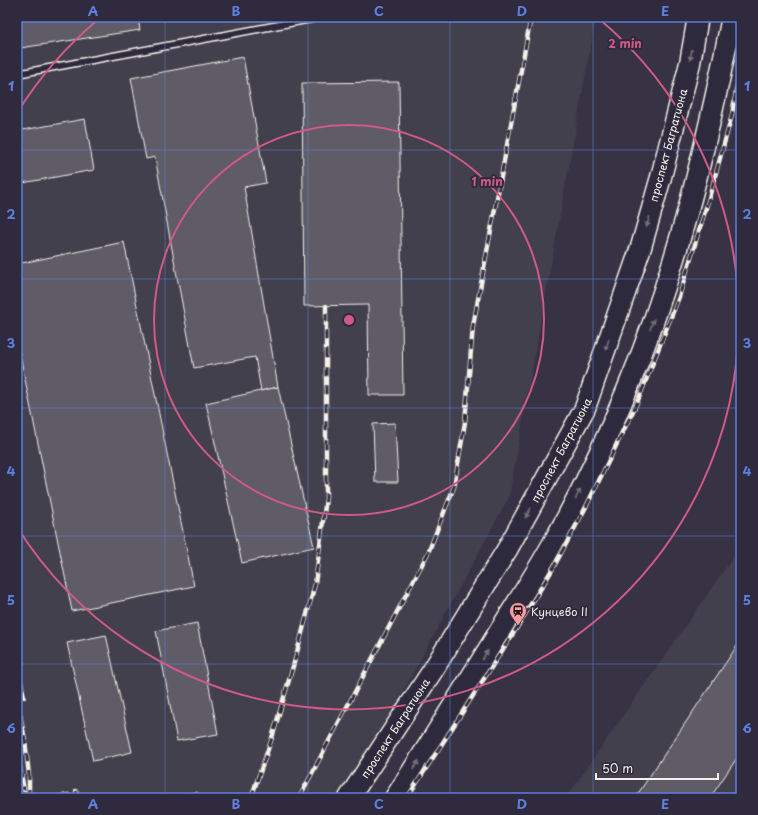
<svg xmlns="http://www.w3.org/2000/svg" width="758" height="815" viewBox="0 0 758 815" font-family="'Playpen Sans',sans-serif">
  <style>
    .built { fill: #433f4e }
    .building { fill: #5f5c67; stroke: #f4f1e8 }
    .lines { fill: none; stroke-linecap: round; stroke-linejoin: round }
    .service-casing { stroke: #f4f1e8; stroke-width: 9 }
    .primary-casing { stroke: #f4f1e8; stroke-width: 23 }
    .service { stroke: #2f2a3d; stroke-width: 6 }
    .primary { stroke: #2f2a3d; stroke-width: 20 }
    .rail-casing { stroke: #f4f1e8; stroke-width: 4.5 }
    .rail { stroke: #2f2a3d; stroke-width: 3; stroke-dasharray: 9; stroke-linecap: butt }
    .oneway { fill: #747079 }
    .grid { fill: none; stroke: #5e7fdd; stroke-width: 1; stroke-opacity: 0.55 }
    .ring { fill: none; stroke: #d15985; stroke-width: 2 }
    .labels { text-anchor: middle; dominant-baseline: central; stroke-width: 4; stroke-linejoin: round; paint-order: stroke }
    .street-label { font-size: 11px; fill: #f4f1e8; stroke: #2f2a3d }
    .poi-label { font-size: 11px; fill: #f4f1e8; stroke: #2f2a3d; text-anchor: start }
    .centre { fill: #d15985; stroke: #2f2a3d; stroke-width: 2 }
    .ring-label { font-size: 12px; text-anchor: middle; font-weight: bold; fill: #d15985; stroke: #2f2a3d; stroke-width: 4; stroke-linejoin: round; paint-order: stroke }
    .neatline { fill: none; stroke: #5e7fdd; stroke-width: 1.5 }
    .grid-label { font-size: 13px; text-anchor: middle; font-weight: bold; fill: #5e7fdd }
  </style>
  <rect width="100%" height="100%" fill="#373244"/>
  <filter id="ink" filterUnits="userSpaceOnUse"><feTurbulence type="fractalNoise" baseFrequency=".025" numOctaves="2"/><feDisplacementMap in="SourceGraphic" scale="8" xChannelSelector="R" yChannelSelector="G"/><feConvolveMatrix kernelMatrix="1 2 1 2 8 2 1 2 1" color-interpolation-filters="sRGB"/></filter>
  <g filter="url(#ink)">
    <!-- built -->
    <g class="built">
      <path d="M 17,17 L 596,17 L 509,497 L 345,798 L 17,798 Z"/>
      <path d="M 741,546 L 741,798 L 566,798 L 738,550 Z"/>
    </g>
    <!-- building -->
    <g class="building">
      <path d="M 17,17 L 138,17 L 140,30 L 20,48 L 17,27 Z"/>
      <path d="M 243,57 L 266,183 L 244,187 L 278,387 L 261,391 L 255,357 L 194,368 L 155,157 L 146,159 L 131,78 Z"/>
      <path d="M 399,82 L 403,395 L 369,395 L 368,305 L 304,306 L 302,83 Z"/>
      <path d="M 85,119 L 94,170 L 17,184 L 17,131 Z"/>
      <path d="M 124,242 L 194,586 L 72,611 L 17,340 L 17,264 Z"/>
      <path d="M 278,387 L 314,547 L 242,563 L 206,403 Z"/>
      <path d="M 395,423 L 398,482 L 375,482 L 373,424 Z"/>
      <path d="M 197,623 L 218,734 L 177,741 L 156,631 Z"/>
      <path d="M 106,635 L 132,752 L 93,761 L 67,643 Z"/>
      <path d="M 741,640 L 741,752 L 710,798 L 635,798 Z"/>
      <path d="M 17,786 L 20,798 L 17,798 Z"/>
      <path d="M 197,792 L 199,798 L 167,798 Z"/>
      <path d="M 69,793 L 70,798 L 43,798 Z"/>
    </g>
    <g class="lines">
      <defs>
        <path id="service" d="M 17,74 L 322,17"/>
        <g id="primary">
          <path d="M 349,798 L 433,670 L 508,548 L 585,408 L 641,247 L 661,177 L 690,63 L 698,17"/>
          <path d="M 395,798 C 433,739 470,679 507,619 C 522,595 538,570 552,545 C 580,495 605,443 627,390 C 677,271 707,144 732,17"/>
        </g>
      </defs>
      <!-- service casing -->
      <use href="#service" class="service-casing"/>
      <!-- primary casing -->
      <use href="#primary" class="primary-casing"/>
      <!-- service -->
      <use href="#service" class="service"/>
      <!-- primary -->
      <use href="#primary" class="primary"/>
      <defs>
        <g id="rail">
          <path d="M 17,663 L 24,697"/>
          <path d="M 17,700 L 25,740 L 29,775 L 29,798"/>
          <path d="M 17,751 L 24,790"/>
          <path d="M 76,791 L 78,798"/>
          <path d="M 251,798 L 272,738 L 296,656 L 315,584 L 326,498 L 326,306"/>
          <path d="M 299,798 L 428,553 L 454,487 L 465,422 L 473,326 L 531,17"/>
          <path d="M 407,798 L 518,626 L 552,570 L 586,507 L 637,403 L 679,297 L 709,198 L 732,115 L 741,62"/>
        </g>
      </defs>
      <!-- rail casing -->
      <use href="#rail" class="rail-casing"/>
      <!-- rail -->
      <use href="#rail" class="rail"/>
    </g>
    <!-- one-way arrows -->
    <defs><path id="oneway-solid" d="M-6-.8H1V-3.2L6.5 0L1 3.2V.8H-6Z"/></defs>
    <g class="oneway">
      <use href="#oneway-solid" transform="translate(691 55) rotate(100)"/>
      <use href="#oneway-solid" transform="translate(648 222) rotate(106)"/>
      <use href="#oneway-solid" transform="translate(652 324) rotate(-69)"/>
      <use href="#oneway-solid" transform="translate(607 345) rotate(109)"/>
      <use href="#oneway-solid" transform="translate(578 494) rotate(-63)"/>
      <use href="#oneway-solid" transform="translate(528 513) rotate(119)"/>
      <use href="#oneway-solid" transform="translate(485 655) rotate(-59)"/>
      <use href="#oneway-solid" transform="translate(416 765) rotate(-57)"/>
    </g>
  </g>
  <!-- grid -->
  <path class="grid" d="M 165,17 L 165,798M 308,17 L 308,798M 450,17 L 450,798M 593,17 L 593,798M 17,150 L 741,150M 17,279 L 741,279M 17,408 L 741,408M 17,536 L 741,536M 17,664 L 741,664"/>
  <!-- distance rings -->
  <g class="ring">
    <circle cx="349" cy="320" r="195"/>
    <path d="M17 113A391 391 0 0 1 100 18M598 18A391 391 0 1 1 17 527"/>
  </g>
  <!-- icons -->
  <defs>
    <symbol id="station-pin" viewBox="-11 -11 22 30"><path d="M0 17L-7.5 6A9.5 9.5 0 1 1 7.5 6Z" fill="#ff9aa2" stroke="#2f2a3d"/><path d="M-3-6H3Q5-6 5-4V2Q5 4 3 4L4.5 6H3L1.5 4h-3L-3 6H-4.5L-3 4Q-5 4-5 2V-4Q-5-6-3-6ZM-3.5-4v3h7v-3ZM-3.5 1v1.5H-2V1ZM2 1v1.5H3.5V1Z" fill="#111"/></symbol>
  </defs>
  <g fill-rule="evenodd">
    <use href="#station-pin" x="508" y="601" width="20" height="27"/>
  </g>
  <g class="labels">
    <!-- street labels -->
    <g class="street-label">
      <text transform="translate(668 145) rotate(-75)">проспект Багратиона</text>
      <text transform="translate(561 450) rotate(-62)">проспект Багратиона</text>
      <text transform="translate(395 728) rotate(-57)">проспект Багратиона</text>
    </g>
    <!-- poi labels -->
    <g class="poi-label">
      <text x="531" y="611">Кунцево II</text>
    </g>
  </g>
  <circle cx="349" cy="320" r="6" class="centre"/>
  <g class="ring-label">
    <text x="625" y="48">2 min</text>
    <text x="487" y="186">1 min</text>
  </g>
  <!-- margin -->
  <rect width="758" height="815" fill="none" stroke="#2f2a3d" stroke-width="44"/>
  <!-- scale -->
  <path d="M596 773v6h122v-6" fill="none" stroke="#f4f1e8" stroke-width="2"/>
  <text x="602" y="773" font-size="12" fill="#f4f1e8" stroke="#2f2a3d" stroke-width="3" paint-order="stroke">50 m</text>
  <rect x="22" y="22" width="714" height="771" class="neatline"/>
  <g class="grid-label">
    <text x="93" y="16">A</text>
    <text x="236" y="16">B</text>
    <text x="379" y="16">C</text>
    <text x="522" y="16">D</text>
    <text x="665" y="16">E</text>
    <text x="11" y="91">1</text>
    <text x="747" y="91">1</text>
    <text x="11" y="219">2</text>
    <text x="747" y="219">2</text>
    <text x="11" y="348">3</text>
    <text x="747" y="348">3</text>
    <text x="11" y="476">4</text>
    <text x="747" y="476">4</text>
    <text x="11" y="605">5</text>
    <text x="747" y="605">5</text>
    <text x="11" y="733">6</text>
    <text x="747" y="733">6</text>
    <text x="93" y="809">A</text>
    <text x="236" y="809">B</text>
    <text x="379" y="809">C</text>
    <text x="522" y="809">D</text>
    <text x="665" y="809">E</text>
  </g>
</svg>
